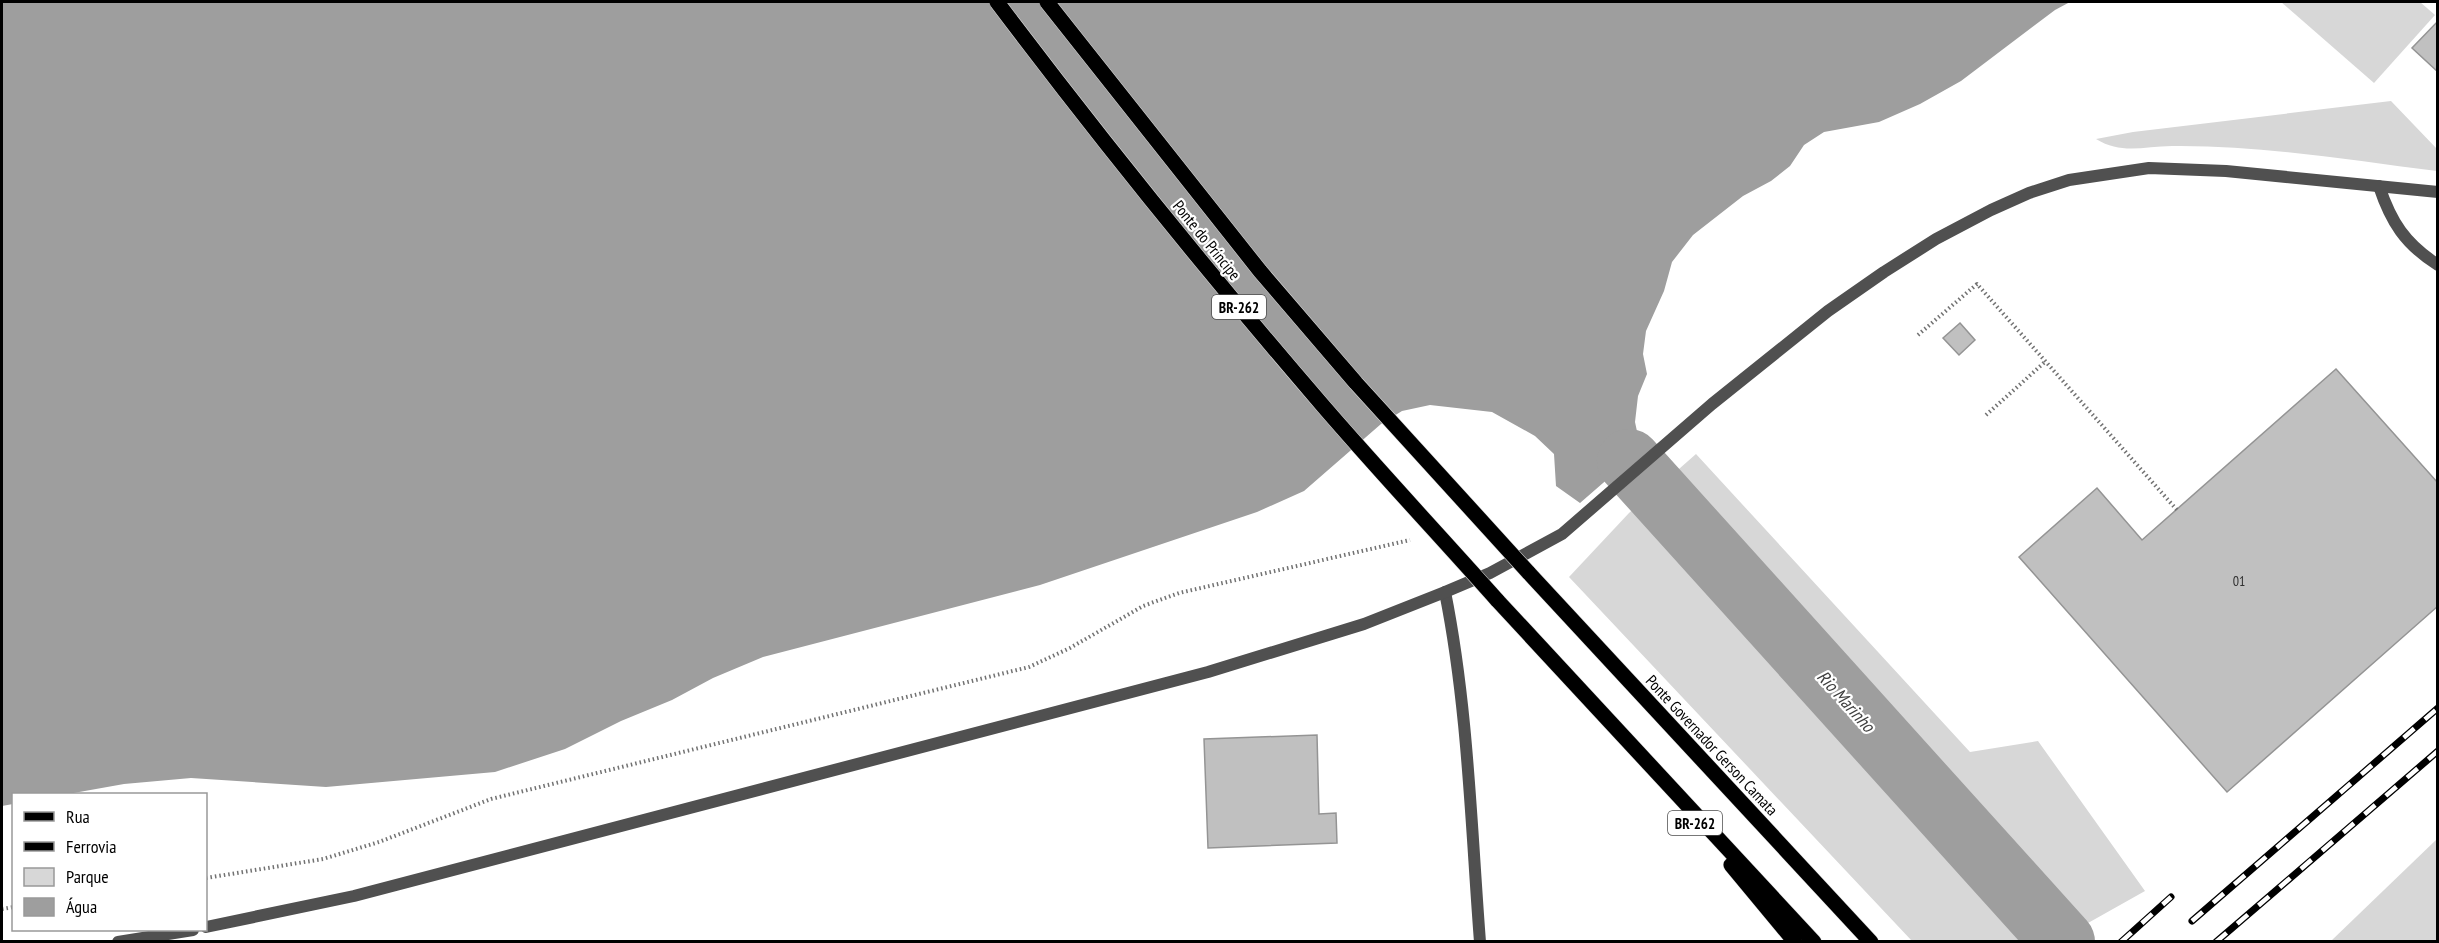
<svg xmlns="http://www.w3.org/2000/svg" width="2439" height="943" viewBox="0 0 2439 943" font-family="'PT Sans Narrow',sans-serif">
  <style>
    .green { fill: #d7d7d7 }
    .water { fill: #9e9e9e }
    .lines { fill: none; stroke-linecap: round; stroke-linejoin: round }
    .river { stroke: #9e9e9e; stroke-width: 64 }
    .building { fill: #c0c0c0; stroke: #949494; stroke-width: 1.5 }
    .primary-casing { stroke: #dbdbdb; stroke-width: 16 }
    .path { stroke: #727272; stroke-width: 4; stroke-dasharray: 1.5 3; stroke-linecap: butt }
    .service { stroke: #505050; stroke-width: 12 }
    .minor { stroke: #505050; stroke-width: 12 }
    .tertiary { stroke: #505050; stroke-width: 12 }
    .primary { stroke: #000; stroke-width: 15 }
    .rail-casing { stroke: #000; stroke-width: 7 }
    .rail { stroke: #fff; stroke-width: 4.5; stroke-dasharray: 14; stroke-linecap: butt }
    .primary-bridge-casing { stroke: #dbdbdb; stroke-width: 16; stroke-linecap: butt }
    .primary-bridge { stroke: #000; stroke-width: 15 }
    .labels { text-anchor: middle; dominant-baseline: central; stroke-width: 4.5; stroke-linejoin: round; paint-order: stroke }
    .number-label { font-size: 14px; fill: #303030 }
    .shield { fill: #fff; stroke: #4c4c4c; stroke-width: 1.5 }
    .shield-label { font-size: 15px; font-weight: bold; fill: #000 }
    .street-label { font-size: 16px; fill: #000; stroke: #fff }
    .water-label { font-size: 18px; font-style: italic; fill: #3f3f3f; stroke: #fff }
  </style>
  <rect width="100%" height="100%" fill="#fff"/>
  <!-- green -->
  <g class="green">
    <path d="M 2281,2 L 2420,2 L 2435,15 L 2374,83 Z"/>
    <path d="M 2391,101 L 2437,149 L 2437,171 C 2349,160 2261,145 2172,146 C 2144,146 2122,155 2096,139 L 2133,132 Z"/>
    <path d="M 1696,454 L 1970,752 L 2038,741 L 2145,891 L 2056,941 L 1912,941 L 1569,577 L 1629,513 Z"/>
    <path d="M 2437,839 L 2437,941 L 2331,941 Z"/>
  </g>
  <!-- water -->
  <path class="water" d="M 2,2 L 2070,2 L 2055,10 L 1961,81 L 1920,104 L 1879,122 L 1824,132 L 1804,145 L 1790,166 L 1771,181 L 1743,196 L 1693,235 L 1672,262 L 1664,291 L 1646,331 L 1643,354 L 1647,374 L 1638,396 L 1635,422 L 1641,450 L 1580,503 L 1556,486 L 1554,454 L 1535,436 L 1492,412 L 1430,405 L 1402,411 L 1381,424 L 1304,491 L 1257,512 L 1040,585 L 763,657 L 713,678 L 672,700 L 621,721 L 565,749 L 495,772 L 326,787 L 191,778 L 124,784 L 68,794 L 14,794 L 13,804 L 2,806 Z"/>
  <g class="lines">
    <!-- river -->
    <path class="river" d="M 1629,461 L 2063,942"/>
  </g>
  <!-- building -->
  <g class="building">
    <path d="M 2438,21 L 2438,72 L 2412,48 Z"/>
    <path d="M 1960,323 L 1975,340 L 1959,355 L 1943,338 Z"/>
    <path d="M 2336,369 L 2438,483 L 2438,606 L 2227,792 L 2019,557 L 2097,488 L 2142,540 Z"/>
    <path d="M 1317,735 L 1319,814 L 1336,813 L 1337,843 L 1208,848 L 1204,739 Z"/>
  </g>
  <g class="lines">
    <defs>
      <g id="primary">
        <path d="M 1528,572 L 1871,942"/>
        <path d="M 1497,600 L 1814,942"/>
        <path d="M 1731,865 L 1795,942"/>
      </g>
    </defs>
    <!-- primary casing -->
    <use href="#primary" class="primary-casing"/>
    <!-- path -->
    <g class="path">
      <path d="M 1918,335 L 1977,284 L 2177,510"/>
      <path d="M 1986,415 L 2046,361"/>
      <path d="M 206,878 L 323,859 L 379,842 L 491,799 L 1029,667 L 1070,648 L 1143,606 L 1179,593 L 1410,540"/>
      <path d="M 2,909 L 14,907"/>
    </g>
    <!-- service -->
    <path class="service" d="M 1445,592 C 1468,707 1471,825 1480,942"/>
    <!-- minor -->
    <path class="minor" d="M 2379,186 C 2391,222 2405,244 2438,265"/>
    <!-- tertiary -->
    <g class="tertiary">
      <path d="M 206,927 L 354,896 L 1208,672 L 1364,624 L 1445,592 L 1490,573 L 1562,534 L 1712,404 L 1828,311 L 1884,272 L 1936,239 L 1991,210 L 2029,193 L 2069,180 L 2149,168 L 2226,171 L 2438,192"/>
      <path d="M 118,942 L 193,930"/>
    </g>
    <!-- primary -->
    <use href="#primary" class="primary"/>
    <defs>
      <g id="rail">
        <path d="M 2192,921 L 2438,708"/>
        <path d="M 2121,942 L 2171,897"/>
        <path d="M 2216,942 L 2438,751"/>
      </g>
    </defs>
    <!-- rail casing -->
    <use href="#rail" class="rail-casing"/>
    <!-- rail -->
    <use href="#rail" class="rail"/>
    <defs>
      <g id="primary-bridge">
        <path d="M 997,2 C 1101,140 1211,276 1324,407 C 1381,473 1440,536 1497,600"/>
        <path d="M 1047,2 L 1260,271 L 1356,383 L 1528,572"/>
      </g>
    </defs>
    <!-- primary-bridge casing -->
    <use href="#primary-bridge" class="primary-bridge-casing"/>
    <!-- primary-bridge -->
    <use href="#primary-bridge" class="primary-bridge"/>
  </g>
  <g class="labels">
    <!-- number labels -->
    <g class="number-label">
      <text x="2239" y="581">01</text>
    </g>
    <!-- shield labels -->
    <g class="shield">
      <rect x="1212" y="295" width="54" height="24" rx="4.5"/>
      <rect x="1668" y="811" width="54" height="24" rx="4.5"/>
    </g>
    <g class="shield-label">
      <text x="1239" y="307">BR-262</text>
      <text x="1695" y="823">BR-262</text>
    </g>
    <!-- street labels -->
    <g class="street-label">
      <text transform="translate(1207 240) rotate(51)">Ponte do Príncipe</text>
      <text transform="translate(1712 745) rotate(47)">Ponte Governador Gerson Camata</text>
    </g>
    <!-- water labels -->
    <g class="water-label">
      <text transform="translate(1846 701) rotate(48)">Rio Marinho</text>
    </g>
  </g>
  <!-- border -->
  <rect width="2439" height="943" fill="none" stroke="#000000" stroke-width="6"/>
  <!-- legend -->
  <rect x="12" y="793" width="195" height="138" fill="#ffffff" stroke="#999999" stroke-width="1.5"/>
  <rect x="24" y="812" width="30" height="9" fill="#000000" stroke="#999999" stroke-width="1.5"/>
  <text x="66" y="823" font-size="18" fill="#000000">Rua</text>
  <rect x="24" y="842" width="30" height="9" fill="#000000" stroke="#999999" stroke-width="1.5"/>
  <text x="66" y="853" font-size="18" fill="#000000">Ferrovia</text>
  <rect x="24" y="868" width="30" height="18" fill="#d7d7d7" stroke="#999999" stroke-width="1.5"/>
  <text x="66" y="883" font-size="18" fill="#000000">Parque</text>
  <rect x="24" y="898" width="30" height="18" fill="#9e9e9e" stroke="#999999" stroke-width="1.5"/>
  <text x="66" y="913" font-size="18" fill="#000000">Água</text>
</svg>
